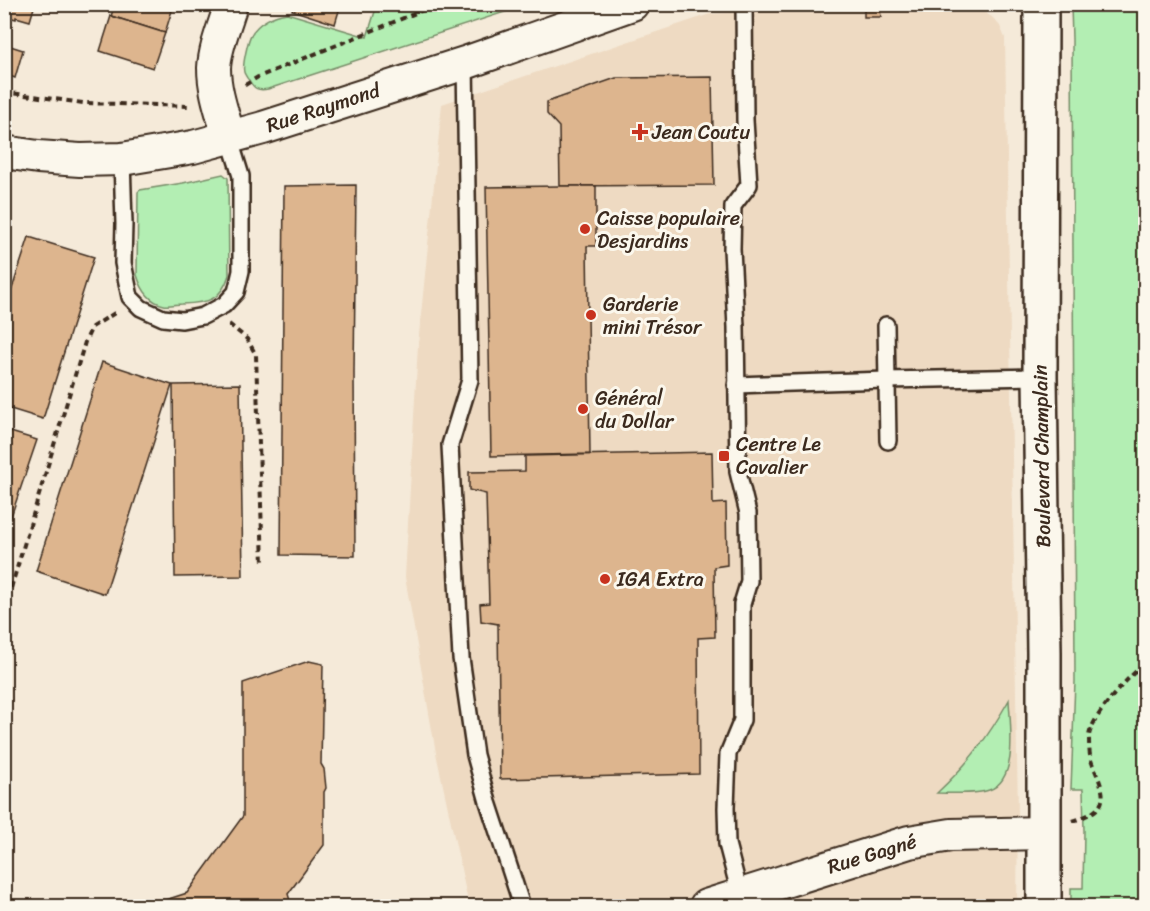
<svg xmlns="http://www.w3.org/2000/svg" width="1150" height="911" viewBox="0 0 1150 911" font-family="Sriracha,sans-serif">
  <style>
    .built { fill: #eedac2 }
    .green { fill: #b3eeb3; stroke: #778c68; stroke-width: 1.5 }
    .building { fill: #ddb58e; stroke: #3b2a1e; stroke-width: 1.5 }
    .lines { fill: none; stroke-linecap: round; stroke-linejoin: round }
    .service-casing { stroke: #3b2a1e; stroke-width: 20 }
    .minor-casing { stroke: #3b2a1e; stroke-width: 36 }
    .secondary-casing { stroke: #3b2a1e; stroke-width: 38 }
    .path { stroke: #3b2a1e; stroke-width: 4; stroke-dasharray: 6 4.5; stroke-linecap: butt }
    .service { stroke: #fbf7ec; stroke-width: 15 }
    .minor { stroke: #fbf7ec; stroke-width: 32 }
    .secondary { stroke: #fbf7ec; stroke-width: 33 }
    .poi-dot { fill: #c8321e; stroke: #fbf7ec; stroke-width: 2 }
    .labels { text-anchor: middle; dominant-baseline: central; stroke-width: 6; stroke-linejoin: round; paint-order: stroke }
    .street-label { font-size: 20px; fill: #3b2a1e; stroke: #fbf7ec }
    .poi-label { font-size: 20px; fill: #3b2a1e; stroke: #fbf7ec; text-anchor: start }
  </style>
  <rect width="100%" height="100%" fill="#f5ead9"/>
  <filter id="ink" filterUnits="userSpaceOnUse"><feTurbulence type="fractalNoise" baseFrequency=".0167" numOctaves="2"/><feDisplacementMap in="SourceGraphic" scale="12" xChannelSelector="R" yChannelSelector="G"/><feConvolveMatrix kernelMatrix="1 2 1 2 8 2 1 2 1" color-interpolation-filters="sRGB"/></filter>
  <g filter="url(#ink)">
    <!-- built -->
    <path class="built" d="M 969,8 L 982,11 L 992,17 L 1000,26 L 1005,38 L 1018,813 L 1017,906 L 469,906 L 436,753 L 405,577 L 418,345 L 442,104 L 710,14 L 766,10 L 864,9 L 865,17 L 880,17 L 880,9 Z"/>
    <!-- green -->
    <g class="green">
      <path d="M 377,5 L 526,5 L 268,89 C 258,91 254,89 249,80 C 248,80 244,73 244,72 C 242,66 248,40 251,35 C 258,22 274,15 287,13 L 367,37 Z"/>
      <path d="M 1071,5 L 1145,5 L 1145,906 L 1071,906 L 1071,888 L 1083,888 L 1084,831 L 1083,789 L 1071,789 L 1075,681 L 1072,39 Z"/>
      <path d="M 223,174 L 228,178 L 229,275 C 221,301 207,303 182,304 C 177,304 169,306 164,305 C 149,302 141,288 137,275 L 138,192 L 140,190 L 183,183 Z"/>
      <path d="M 1009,700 C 1010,725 1019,780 989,790 C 976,795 951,793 937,793 C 969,763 988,737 1009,700 Z"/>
    </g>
    <!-- building -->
    <g class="building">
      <path d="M 4,4 L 35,4 L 30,21 L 16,17 L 16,19 L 4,16 Z"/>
      <path d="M 115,4 L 174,4 L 165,33 L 111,16 Z"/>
      <path d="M 294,4 L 341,4 L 335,24 L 292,10 Z"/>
      <path d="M 864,9 L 880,9 L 881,17 L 864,17 Z"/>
      <path d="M 111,16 L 165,33 L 153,68 L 100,51 Z"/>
      <path d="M 4,44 L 23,50 L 15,78 L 4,74 Z"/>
      <path d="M 712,77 L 714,185 L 560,186 L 559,127 L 547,114 L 547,102 L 616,78 Z"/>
      <path d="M 356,185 L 354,372 L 355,556 L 281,555 L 284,186 Z"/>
      <path d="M 560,186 L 596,186 L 596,246 L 587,246 L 590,454 L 491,456 L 486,187 Z"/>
      <path d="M 29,237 L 94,257 L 43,419 L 4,407 L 4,313 Z"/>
      <path d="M 102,362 L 172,385 L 105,594 L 36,571 Z"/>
      <path d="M 240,384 L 243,576 L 175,577 L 173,385 Z"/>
      <path d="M 4,430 L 37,440 L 4,537 Z"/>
      <path d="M 712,452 L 713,504 L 726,503 L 727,565 L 714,567 L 715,637 L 698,638 L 699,774 L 500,779 L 498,624 L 481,621 L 480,604 L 489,603 L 486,494 L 469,490 L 469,472 L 525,471 L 525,456 Z"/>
      <path d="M 309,661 L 323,664 L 321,764 L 324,769 L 326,788 L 324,792 L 324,845 L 288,894 L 291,904 L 289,906 L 147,906 L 187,893 L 243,816 L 243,683 Z"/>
    </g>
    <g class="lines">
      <defs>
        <g id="service">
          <path d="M 465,63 L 470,380 L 450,445 L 461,658 L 475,755 L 488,802 L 522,906"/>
          <path d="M 122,159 L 124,224 L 123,263 L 130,297 L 141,308 L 163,318 L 182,320 L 203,316 L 224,305 L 236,292 L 241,271 L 241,176 L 229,137"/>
          <path d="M 886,325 L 888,441"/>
          <path d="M 736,385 L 886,380 L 1040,377"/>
          <path d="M 741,898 L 727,844 L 726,808 L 728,754 L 742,720 L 742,604 L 749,581 L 748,513 L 738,472 L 736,327 L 732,249 L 733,206 L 749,185 L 745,120 L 744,4"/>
        </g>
        <g id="minor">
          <path d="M 229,137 C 223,115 214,91 214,68 C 215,47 225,25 231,4"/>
          <path d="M 4,152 L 38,157 L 80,160 L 122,159 L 193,147 L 263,128 L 465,63 L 632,4"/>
          <path d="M 706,906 L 909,842 L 951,835 L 1043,833"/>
        </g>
        <path id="secondary" d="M 1041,4 L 1040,377 L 1044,652 L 1044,906"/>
      </defs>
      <!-- service casing -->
      <use href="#service" class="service-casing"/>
      <!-- minor casing -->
      <use href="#minor" class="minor-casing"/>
      <!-- secondary casing -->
      <use href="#secondary" class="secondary-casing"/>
      <!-- path -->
      <g class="path">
        <path d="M 245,85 L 258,77 L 273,71 L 438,4"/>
        <path d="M 4,92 L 83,103 L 191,106"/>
        <path d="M 229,324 L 247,339 L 256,355 L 263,564"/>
        <path d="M 8,598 L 85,342 L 92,327 L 118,311"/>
        <path d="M 1073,821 C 1081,818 1091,815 1098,808 C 1110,795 1095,773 1091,760 C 1089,753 1089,743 1089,736 C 1091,717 1130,674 1146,663"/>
      </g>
      <!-- service -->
      <use href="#service" class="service"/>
      <!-- minor -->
      <use href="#minor" class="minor"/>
      <!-- secondary -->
      <use href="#secondary" class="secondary"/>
    </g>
  </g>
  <!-- markers -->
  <g class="poi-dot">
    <path d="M637 123h6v6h6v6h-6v6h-6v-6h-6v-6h6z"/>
    <circle cx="585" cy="229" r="6"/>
    <circle cx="591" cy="315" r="6"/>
    <circle cx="583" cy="409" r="6"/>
    <rect x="718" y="450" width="12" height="12" rx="3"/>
    <circle cx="605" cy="579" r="6"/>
  </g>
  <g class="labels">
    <!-- street labels -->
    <g class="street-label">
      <text transform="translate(323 108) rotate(-18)">Rue Raymond</text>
      <text transform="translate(1042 456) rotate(-91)">Boulevard Champlain</text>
      <text transform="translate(872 854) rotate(-17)">Rue Gagné</text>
    </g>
    <!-- poi labels -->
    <g class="poi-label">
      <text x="652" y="132">Jean Coutu</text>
      <text x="597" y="218">Caisse populaire<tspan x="597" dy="23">Desjardins</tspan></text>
      <text x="603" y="304">Garderie<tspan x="603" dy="23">mini Trésor</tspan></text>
      <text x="595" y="398">Général<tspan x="595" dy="23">du Dollar</tspan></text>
      <text x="736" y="444">Centre Le<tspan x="736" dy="23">Cavalier</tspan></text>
      <text x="617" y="579">IGA Extra</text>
    </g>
  </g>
  <!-- margin -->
  <rect width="1150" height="911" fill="none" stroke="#fbf7ec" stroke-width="24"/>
  <rect x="12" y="12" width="1126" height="887" fill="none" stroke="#3b2a1e" stroke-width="2" filter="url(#ink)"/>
</svg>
